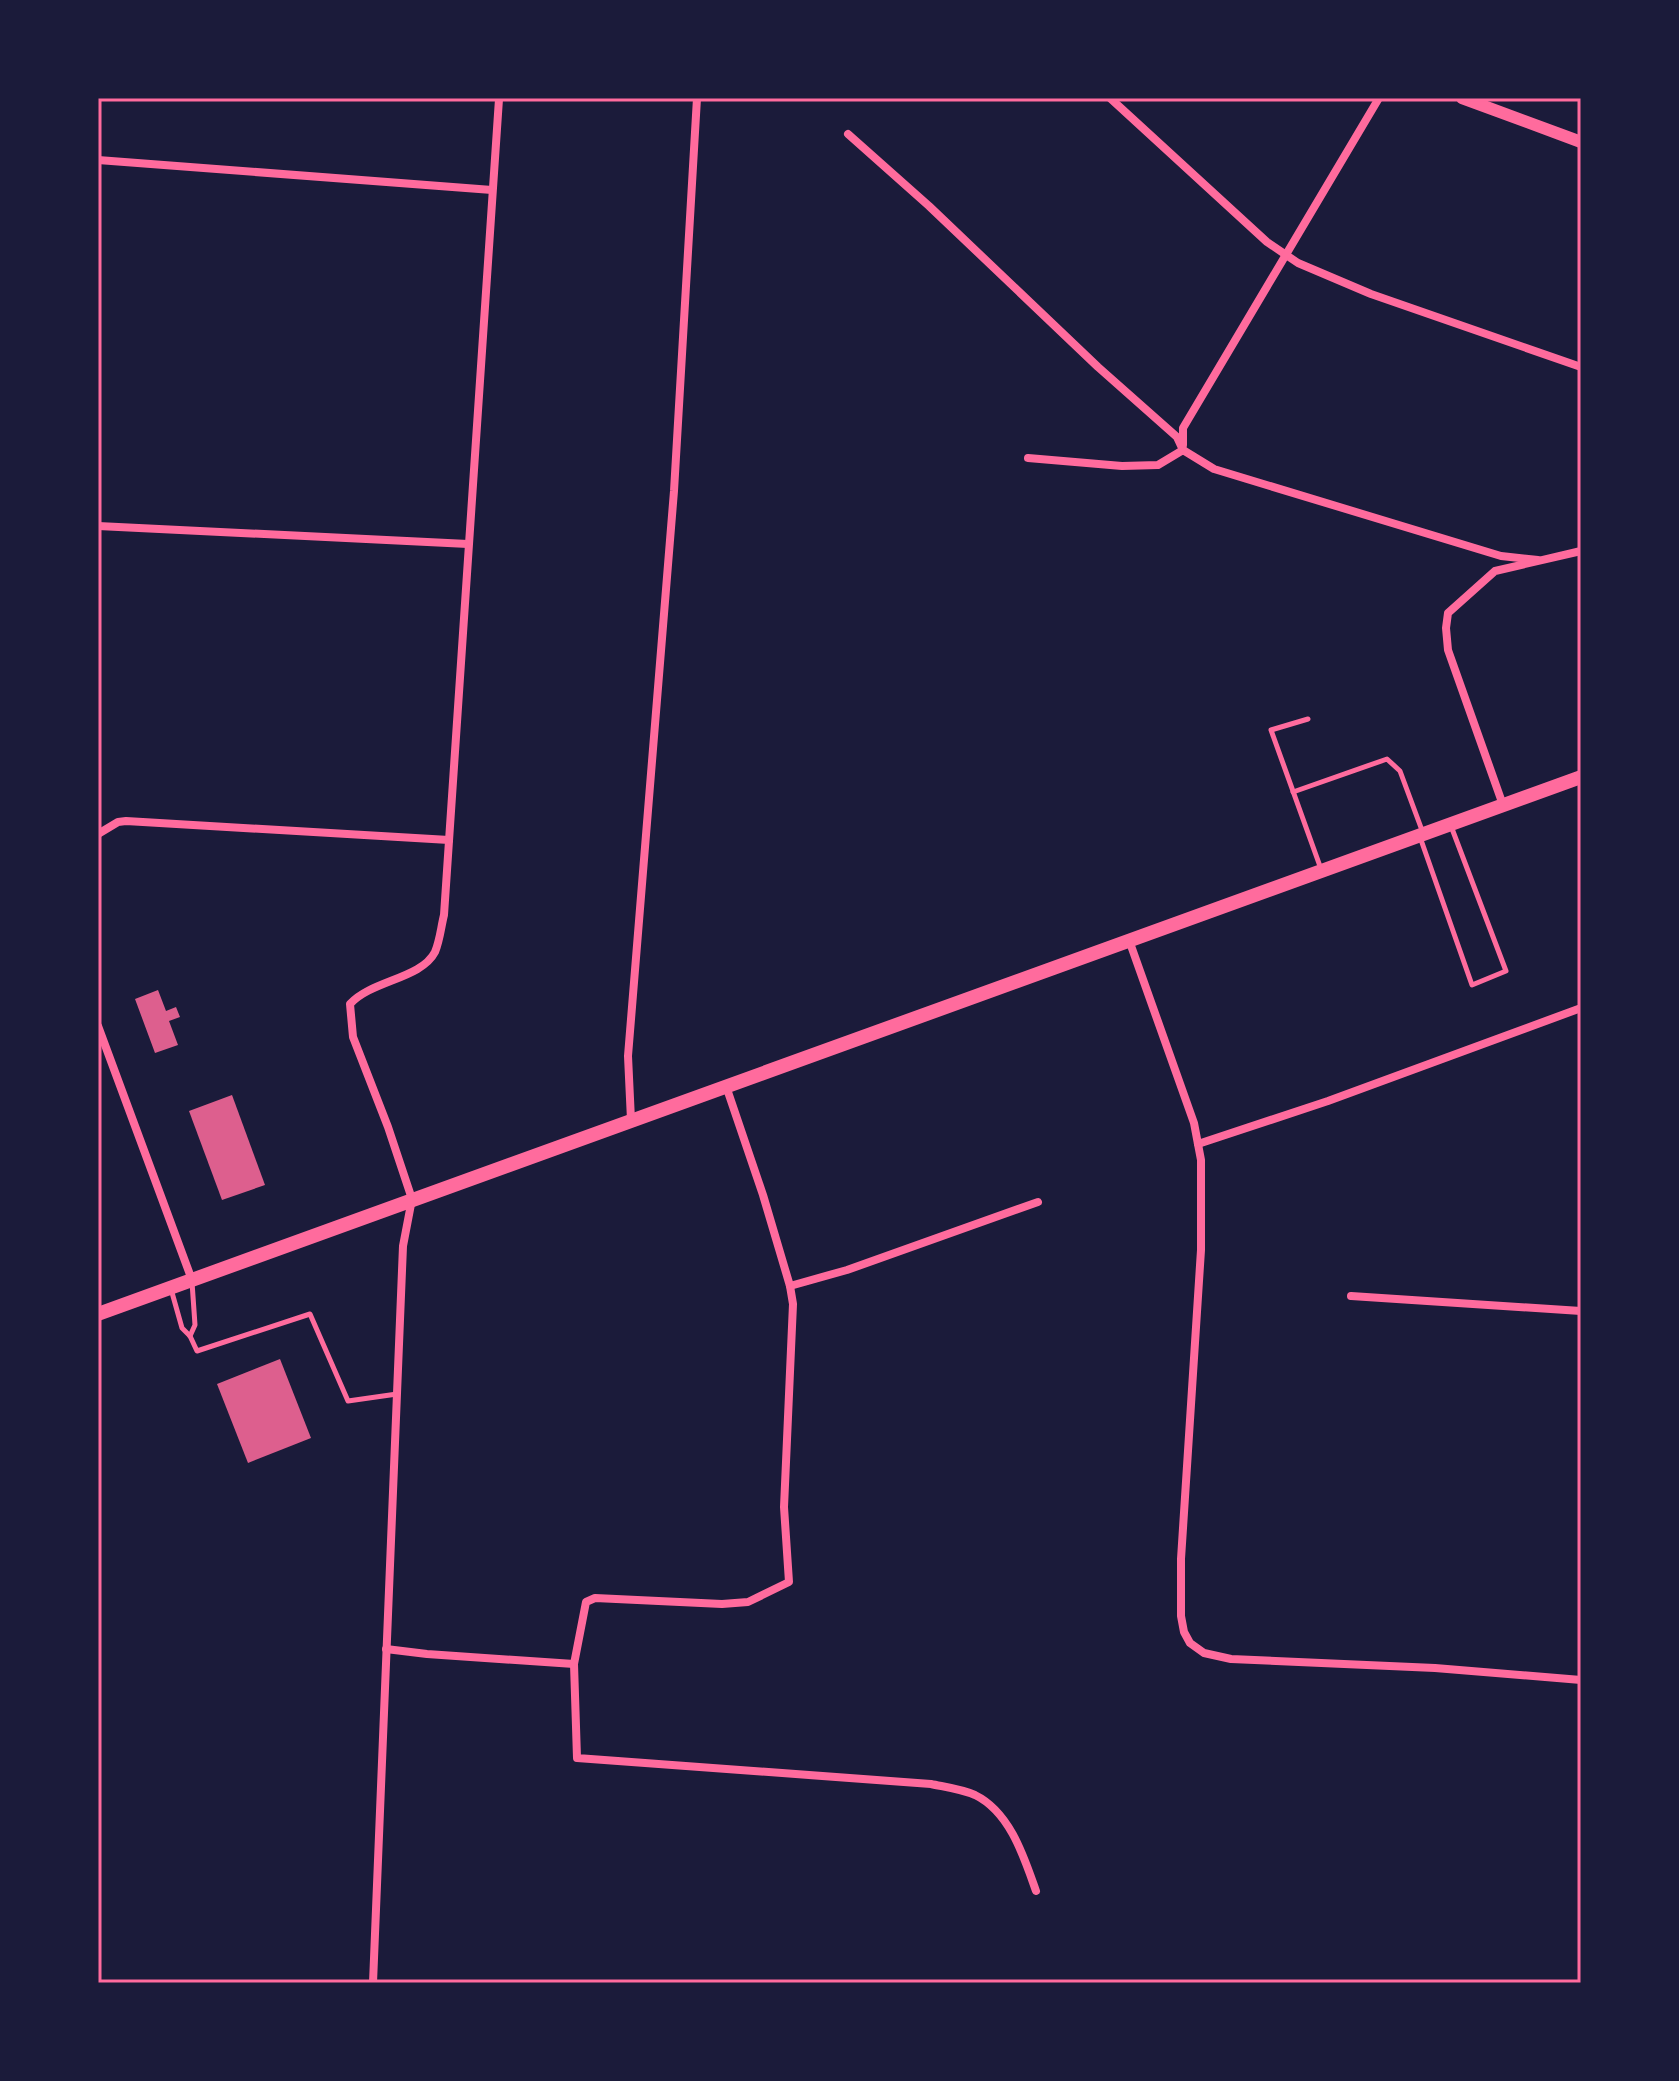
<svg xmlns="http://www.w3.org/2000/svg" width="1679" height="2081" viewBox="0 0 1679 2081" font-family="Figtree,sans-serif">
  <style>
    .building { fill: #dd5f8e }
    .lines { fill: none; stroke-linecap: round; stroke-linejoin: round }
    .service { stroke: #ff6b9d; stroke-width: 5 }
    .minor { stroke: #ff6b9d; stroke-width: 8 }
    .tertiary { stroke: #ff6b9d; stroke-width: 12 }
    .primary { stroke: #ff6b9d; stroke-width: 14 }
    .neatline { fill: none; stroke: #ff6b9d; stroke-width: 3 }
  </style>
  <rect width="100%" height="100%" fill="#1b1b3a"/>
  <!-- building -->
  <g class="building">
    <path d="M 158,990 L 166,1011 L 176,1007 L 180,1017 L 169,1021 L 178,1045 L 155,1053 L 135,999 Z"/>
    <path d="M 232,1095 L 265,1185 L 222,1200 L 189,1111 Z"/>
    <path d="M 280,1359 L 311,1438 L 248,1463 L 217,1384 Z"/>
  </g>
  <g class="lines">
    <!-- service -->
    <g class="service">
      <path d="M 1308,719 L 1271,730 L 1321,869"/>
      <path d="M 1293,792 L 1387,759 L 1400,771 L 1423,833"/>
      <path d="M 1420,837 L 1472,985 L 1506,971 L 1451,826"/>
      <path d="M 171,1289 L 182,1328 L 190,1336 L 197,1351 L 310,1314 L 348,1401 L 397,1394"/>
      <path d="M 190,1336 L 195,1325 L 192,1282"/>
    </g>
    <!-- minor -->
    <g class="minor">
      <path d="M 1110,98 L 1267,242 L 1298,263 L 1371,294 L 1581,367"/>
      <path d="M 848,134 L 929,206 L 1098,367 L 1177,437 L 1183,450"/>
      <path d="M 98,160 L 492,190"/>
      <path d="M 1183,445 L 1183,428 L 1379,98"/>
      <path d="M 1028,458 L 1122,466 L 1158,465 L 1183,450 L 1214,469 L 1501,556 L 1538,560"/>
      <path d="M 98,526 L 468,544"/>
      <path d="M 1503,805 L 1448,650 L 1446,628 L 1448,613 L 1495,571 L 1581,551"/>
      <path d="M 98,834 L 118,822 L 126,821 L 449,840"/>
      <path d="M 1129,940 L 1194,1123 L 1201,1160 L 1201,1250 L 1181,1559 L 1181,1616 L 1184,1632 L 1190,1643 L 1204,1653 L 1231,1659 L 1435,1668 L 1581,1680"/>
      <path d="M 98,1026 L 192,1280"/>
      <path d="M 726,1086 L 763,1195 L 790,1286 L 793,1304 L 784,1507 L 789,1582 L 748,1602 L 722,1604 L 595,1598 L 586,1602 L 574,1664 L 577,1758 L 931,1784 C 945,1787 961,1789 975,1795 C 1010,1812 1024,1857 1036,1891"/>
      <path d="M 631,1120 L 628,1056 L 674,491 L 697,98"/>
      <path d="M 1198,1144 L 1328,1101 L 1581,1008"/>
      <path d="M 790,1286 L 847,1270 L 1038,1202"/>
      <path d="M 1351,1296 L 1581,1311"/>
      <path d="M 386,1649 L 427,1654 L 574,1664"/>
      <path d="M 373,1983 L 403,1246 L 412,1199 L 388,1127 L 353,1037 L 350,1004 C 372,980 421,979 435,952 C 440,940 441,927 444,915 L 499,99"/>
    </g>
    <!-- tertiary -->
    <path class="tertiary" d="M 1462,98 L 1581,142"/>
    <!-- primary -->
    <path class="primary" d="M 98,1314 L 1581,777"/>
  </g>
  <!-- border -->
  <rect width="1679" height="2081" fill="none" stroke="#1b1b3a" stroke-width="200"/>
  <rect x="100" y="100" width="1479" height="1881" class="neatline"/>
</svg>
